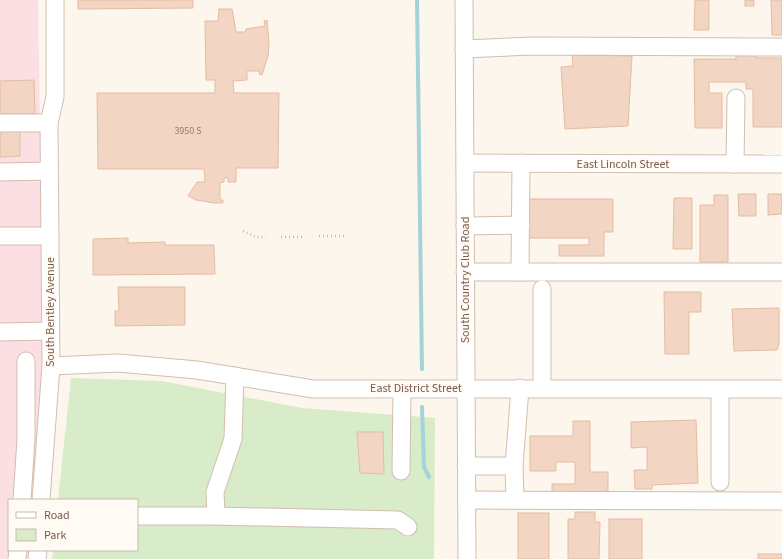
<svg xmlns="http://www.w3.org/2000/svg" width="782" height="559" viewBox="0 0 782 559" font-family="'Source Sans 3',sans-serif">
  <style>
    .medical { fill: #fbdfe3 }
    .green { fill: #d8ecc9 }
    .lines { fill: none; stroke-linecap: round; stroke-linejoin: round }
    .stream { stroke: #a5d3da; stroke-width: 4 }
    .building { fill: #f3d5c3; stroke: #e6bba3 }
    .minor-casing { stroke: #d1beb0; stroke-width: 19 }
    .path { stroke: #d9b8a5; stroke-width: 2.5; stroke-dasharray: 1 3; stroke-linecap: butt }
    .minor { stroke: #fff; stroke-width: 17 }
    .labels { text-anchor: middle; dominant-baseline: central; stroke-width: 3.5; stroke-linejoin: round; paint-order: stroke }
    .number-label { font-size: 10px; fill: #987a6a }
    .street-label { font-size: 12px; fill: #7a5c4d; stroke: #fffaf3 }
  </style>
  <rect width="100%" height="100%" fill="#fdf6ec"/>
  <!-- medical -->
  <path class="medical" d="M 0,0 L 38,0 L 44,374 L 32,500 L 9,500 L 9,550 L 28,550 L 27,559 L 0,559 Z"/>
  <!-- green -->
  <path class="green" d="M 71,378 L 162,381 L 302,408 L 435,418 L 434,559 L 52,559 L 53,550 L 137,550 L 137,500 L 58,500 Z"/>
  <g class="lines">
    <!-- stream -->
    <g class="stream">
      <path d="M 417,0 L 422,369"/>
      <path d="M 422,407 L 424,467 L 429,477"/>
    </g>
  </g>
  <!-- building -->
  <g class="building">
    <path d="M 78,0 L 193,0 L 193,8 L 78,9 Z"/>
    <path d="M 695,0 L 709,0 L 709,30 L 694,30 Z"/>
    <rect x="745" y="0" width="9" height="6"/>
    <path d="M 771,0 L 782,0 L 782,35 L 772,35 Z"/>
    <path d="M 219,9 L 232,9 L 236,32 L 245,32 L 246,29 L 265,26 L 264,21 L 267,20 L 269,43 L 268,56 L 262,75 L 259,74 L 260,71 L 247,71 L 247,80 L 233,81 L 234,93 L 279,93 L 278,168 L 236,168 L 236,182 L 228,182 L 228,178 L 224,178 L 224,182 L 220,183 L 220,200 L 223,200 L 223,203 L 214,203 L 196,200 L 188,196 L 197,182 L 205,182 L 204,169 L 98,169 L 97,93 L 215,93 L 215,80 L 206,80 L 205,21 L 218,21 Z"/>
    <path d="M 736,54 L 756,54 L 756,58 L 782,58 L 782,127 L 753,127 L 753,89 L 746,89 L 746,82 L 709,82 L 709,93 L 722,93 L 722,128 L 695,128 L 694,59 L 736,59 Z"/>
    <path d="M 572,55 L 632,56 L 628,126 L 565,129 L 561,67 L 573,66 Z"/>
    <path d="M 34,80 L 35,114 L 0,114 L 0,81 Z"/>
    <path d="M 0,131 L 20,131 L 20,156 L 0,157 Z"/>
    <path d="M 738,194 L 756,194 L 756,216 L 739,216 Z"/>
    <path d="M 768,194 L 782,194 L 782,214 L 768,215 Z"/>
    <path d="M 714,195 L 728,195 L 728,262 L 700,262 L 700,205 L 714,205 Z"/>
    <path d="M 674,198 L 692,198 L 692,249 L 673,249 Z"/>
    <path d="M 526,199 L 613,199 L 613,232 L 604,232 L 604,256 L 559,256 L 559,245 L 589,245 L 589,238 L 526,238 Z"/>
    <path d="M 128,238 L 128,243 L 165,242 L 165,245 L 214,245 L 215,274 L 93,275 L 93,239 Z"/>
    <path d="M 118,287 L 185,287 L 185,325 L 115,326 L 115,311 L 119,311 Z"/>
    <path d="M 664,292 L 701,292 L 701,312 L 689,312 L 689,354 L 665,354 Z"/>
    <path d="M 779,308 L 779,344 L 777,350 L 734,351 L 732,309 Z"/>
    <path d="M 696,420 L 698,483 L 652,485 L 652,489 L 635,489 L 634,470 L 647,470 L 647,447 L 631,448 L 631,422 Z"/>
    <path d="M 573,421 L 590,421 L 590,472 L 608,472 L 608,495 L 552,495 L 552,484 L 575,484 L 575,462 L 556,462 L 556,471 L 530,471 L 530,436 L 573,436 Z"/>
    <path d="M 357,432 L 383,432 L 384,474 L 360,473 Z"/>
    <path d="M 575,512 L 595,512 L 595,522 L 600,522 L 599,559 L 568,559 L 568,519 L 575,519 Z"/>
    <rect x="518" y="513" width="31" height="46"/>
    <rect x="609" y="519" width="33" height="40"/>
    <rect x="758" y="554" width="24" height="5"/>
  </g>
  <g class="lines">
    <defs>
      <g id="minor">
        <path d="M 464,0 L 467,559"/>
        <path d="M 464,49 L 533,46 L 782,47"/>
        <path d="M 0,123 L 49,123"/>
        <path d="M 465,163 L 782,164"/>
        <path d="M 735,164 L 736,98"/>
        <path d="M 0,172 L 49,171"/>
        <path d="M 465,226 L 521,225"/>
        <path d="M 0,236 L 50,236"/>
        <path d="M 465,272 L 782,272"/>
        <path d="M 520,272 L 521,163"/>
        <path d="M 542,289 L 542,388"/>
        <path d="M 0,332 L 50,331"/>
        <path d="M 51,366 L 118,363 L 197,370 L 313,389 L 782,389"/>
        <path d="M 466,466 L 514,466 L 520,388"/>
        <path d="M 514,466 L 515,500"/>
        <path d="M 401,471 L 402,389"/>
        <path d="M 720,482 L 720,389"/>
        <path d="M 22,500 L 26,439 L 26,361"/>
        <path d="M 41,500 L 51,366 L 49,123 L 55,97 L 55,0"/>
        <path d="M 467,500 L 782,501"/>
        <path d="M 137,516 L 216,516 L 398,520 L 408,527"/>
        <path d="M 216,516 L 215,492 L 233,439 L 235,376"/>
        <path d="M 17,559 L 18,550"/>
        <path d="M 37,559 L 38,550"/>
      </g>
    </defs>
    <!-- minor casing -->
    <use href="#minor" class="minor-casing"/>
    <!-- path -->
    <g class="path">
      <path d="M 243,231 L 256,237 L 266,237"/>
      <path d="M 319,236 L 347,236"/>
      <path d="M 281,237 L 304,237"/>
    </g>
    <!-- minor -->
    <use href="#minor" class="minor"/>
  </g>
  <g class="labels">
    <!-- number labels -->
    <g class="number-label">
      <text x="188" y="131">3950 S</text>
    </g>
    <!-- street labels -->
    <g class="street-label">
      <text x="623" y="164">East Lincoln Street</text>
      <text transform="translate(465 280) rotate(-90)">South Country Club Road</text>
      <text transform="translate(50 312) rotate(-90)">South Bentley Avenue</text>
      <text x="416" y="388">East District Street</text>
    </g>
  </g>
  <!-- legend -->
  <rect x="8" y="499" width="130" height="52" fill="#fffaf3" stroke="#cabbb1"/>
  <rect x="16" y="512" width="20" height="6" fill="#ffffff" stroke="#cabbb1"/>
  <text x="44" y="519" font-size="12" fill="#7a5c4d">Road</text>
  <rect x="16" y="529" width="20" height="12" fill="#d8ecc9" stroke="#cabbb1"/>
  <text x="44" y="539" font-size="12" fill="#7a5c4d">Park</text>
</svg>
